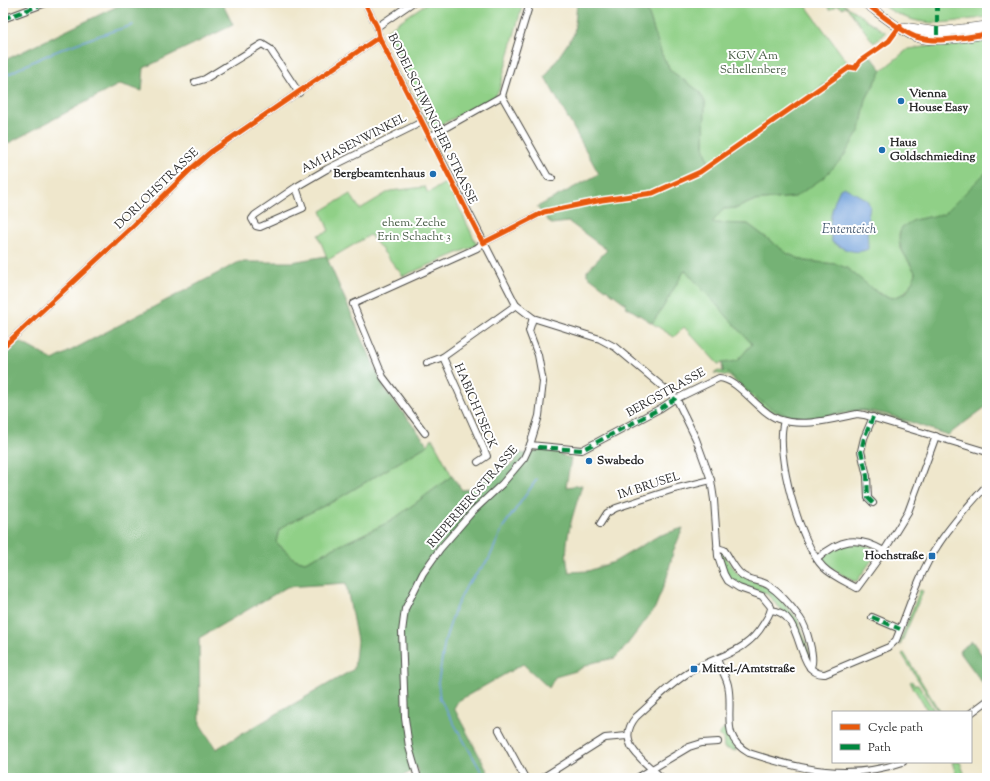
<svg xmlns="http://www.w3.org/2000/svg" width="990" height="781" viewBox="0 0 990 781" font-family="'Sorts Mill Goudy',serif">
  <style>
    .green { fill: #90d087; stroke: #5e7e59 }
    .forest { fill: #74b274; stroke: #506e50; fill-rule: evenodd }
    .water { fill: #71a0da; stroke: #4e6682 }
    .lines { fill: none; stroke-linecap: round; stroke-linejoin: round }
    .stream { stroke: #71a0da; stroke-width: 1.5 }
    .street-casing { stroke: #484743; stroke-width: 8 }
    .secondary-casing { stroke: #484743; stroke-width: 10 }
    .street { stroke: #fff; stroke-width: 6 }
    .secondary { stroke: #fff; stroke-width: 9 }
    .quiet { stroke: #00873e; stroke-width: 4; stroke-dasharray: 8 4; stroke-linecap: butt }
    .cycleway-casing { stroke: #fff; stroke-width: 8 }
    .cycleway { stroke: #e8590c; stroke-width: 5 }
    .poi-dot { fill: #1f6fb2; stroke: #fff; stroke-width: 1.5 }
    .labels { text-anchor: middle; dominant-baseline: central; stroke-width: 4; stroke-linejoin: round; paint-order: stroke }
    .park-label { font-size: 12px; fill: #495d47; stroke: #fff }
    .poi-label { font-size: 12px; font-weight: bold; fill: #2b2b2b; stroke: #fff; text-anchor: start }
    .street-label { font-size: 12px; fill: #2b2b2b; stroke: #fff }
    .water-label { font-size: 13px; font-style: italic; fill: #475a71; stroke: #fff }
  </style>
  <rect width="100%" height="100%" fill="#fff"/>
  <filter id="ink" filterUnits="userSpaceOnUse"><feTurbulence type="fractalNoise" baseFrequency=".025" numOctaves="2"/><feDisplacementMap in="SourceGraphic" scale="8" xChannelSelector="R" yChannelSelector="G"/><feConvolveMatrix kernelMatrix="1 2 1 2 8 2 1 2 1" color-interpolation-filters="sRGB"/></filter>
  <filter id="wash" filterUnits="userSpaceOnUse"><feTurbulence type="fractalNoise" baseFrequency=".012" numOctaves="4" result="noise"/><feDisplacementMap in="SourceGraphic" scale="16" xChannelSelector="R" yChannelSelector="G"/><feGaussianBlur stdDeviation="0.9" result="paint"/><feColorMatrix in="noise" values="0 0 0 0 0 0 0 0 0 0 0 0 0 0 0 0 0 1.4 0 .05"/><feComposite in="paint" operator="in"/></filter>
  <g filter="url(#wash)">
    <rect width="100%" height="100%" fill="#efe7cc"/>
    <!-- green -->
    <g class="green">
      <path d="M 427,3 L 523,3 L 499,90 L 494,98 L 432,129 L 387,30 Z"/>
      <path d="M 645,3 L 804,3 L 850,66 L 714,164 L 709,163 L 704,146 L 705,102 L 699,91 L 671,71 L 662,55 Z"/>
      <path d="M 825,3 L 842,3 L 886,33 L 874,43 L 846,6 L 842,8 L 838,5 L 830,10 Z"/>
      <path d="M 879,3 L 987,3 L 987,17 C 941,23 920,31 879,3 Z"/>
      <path d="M 987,39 L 987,171 L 944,214 L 914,220 L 899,233 L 900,247 L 916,274 C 910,288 903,300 885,297 L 836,264 L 805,261 L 788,254 L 748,224 L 711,223 L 723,209 L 737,208 L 753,201 L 795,197 L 860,130 L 866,99 L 882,70 L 908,49 Z"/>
      <path d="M 447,182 L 477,245 L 403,276 L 370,235 L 328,260 L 318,235 L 329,231 L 321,211 L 350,194 L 360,209 L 390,191 L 425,187 L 428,193 Z"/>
      <path d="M 685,269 L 752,344 L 737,361 L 718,364 L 684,327 L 674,337 L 652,323 L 662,309 Z"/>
      <path d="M 719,371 L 728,373 L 808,418 L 843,411 L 861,410 L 903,421 L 910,425 L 863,411 L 811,419 L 796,419 L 783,416 L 762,407 L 729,376 L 714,373 Z"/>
      <path d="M 432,438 L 452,476 L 391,521 L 305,562 L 295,559 L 276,542 L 279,530 L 289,523 L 334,501 L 428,445 Z"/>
      <path d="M 858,543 L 879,550 L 857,581 L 853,581 L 831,568 L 824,561 L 823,557 L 840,545 Z"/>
      <path d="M 720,552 L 722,552 L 737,573 L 769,588 L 798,619 L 812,662 L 809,661 L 794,623 L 767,594 L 743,585 L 740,586 C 726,576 724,570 720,552 Z"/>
      <path d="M 920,590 L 923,591 L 900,646 L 900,641 Z"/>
      <path d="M 904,653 L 940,712 L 938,712 L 902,654 Z"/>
      <path d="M 912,681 L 914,685 L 918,685 L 935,712 L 928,712 L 910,682 Z"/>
      <path d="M 726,727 L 728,738 L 736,749 L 736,751 L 724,748 L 723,738 L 718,735 Z"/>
      <path d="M 952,762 L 960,762 L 966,778 L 957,778 Z"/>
    </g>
    <!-- forest -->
    <g class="forest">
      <path d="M 124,3 L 222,3 L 233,25 L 144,68 L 142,91 L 120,84 L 3,146 L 3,61 Z"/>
      <path d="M 577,3 L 645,3 L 662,55 L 671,71 L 699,91 L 705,102 L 704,146 L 709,163 L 713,164 L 850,66 L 857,65 L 870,55 L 882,70 L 866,99 L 860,130 L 842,159 L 823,178 L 795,197 L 753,201 L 737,208 L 723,209 L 712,223 L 748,224 L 788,254 L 805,261 L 836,264 L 847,268 L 879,294 L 892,298 L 906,293 L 916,274 C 908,257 893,246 902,227 L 914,220 L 944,214 L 987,171 L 987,406 L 948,435 C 921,427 892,413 863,410 C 847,409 833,415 818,417 C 779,423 755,397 728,373 L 723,372 L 722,363 L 737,361 L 752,344 L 685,270 L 662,309 L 652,323 L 625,306 L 626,304 L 587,275 L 587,271 L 607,250 L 569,222 L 551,224 L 537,207 L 599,174 L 545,77 L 574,34 Z"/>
      <path d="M 326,256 L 384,388 L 428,445 L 334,501 L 289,523 L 279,530 L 276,542 L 294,559 L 305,562 L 391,521 L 452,476 L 462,490 L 469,489 L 513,463 L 520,453 L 528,454 L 539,450 L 560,452 L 560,455 L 571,458 L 566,487 L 582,485 C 574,514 561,543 569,572 L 588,571 L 614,562 L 658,536 L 683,528 L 673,552 L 667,577 L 655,608 L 623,650 L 615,658 L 591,663 L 576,671 L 555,677 L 549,688 L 523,664 L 458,701 L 454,708 L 491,778 L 419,778 L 417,768 L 400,778 L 3,778 L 3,347 L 13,338 L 53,360 L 239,262 L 292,262 ZM 346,583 L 357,641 L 354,669 L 216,749 L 200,724 L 199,638 L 287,587 Z"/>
      <path d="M 972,641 L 987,662 L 987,689 L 959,651 Z"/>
    </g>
    <!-- water -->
    <path class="water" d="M 844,187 L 867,200 L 870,206 L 867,223 L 868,249 C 855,255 843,249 832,242 C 827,224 832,205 840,189 Z"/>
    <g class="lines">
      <!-- stream -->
      <g class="stream">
        <path d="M 3,77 C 46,53 86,39 133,25"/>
        <path d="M 485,778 L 440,699 L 438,683 L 445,640 L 455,609 L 467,585 L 489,559 L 503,527 L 537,479"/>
      </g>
    </g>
  </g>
  <g filter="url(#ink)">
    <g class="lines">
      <defs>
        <g id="street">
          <path d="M 365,3 L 377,27 L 379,37 L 516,305 L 533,318 L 600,339 L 615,347 L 676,398 L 696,439 L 711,480 L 714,500 L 718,556 L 724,574 L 728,581 L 739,588 L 762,596 L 771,607 C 771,613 767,618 764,623 C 746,654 720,654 693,670 C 672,682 654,701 636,717 C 614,743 644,761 662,778"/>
          <path d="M 3,19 L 46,3"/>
          <path d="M 377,27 L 412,3"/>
          <path d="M 195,82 L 205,79 L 262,44 L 270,49 L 299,93"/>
          <path d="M 502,96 L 548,177 L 552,178"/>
          <path d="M 429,137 L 502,96 L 530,3"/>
          <path d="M 296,187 L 303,208 L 260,227 L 256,226 L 252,219 L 255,215 L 296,187 L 327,169 L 422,122"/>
          <path d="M 3,347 L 134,225 L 192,168 L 212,151 L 379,37"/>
          <path d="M 443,357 L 487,456 L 478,462"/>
          <path d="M 427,363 L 443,357 L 516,305"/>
          <path d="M 784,421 C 774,453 800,543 823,567 C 832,576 846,582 857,588 L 884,551 L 908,512 L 936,436"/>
          <path d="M 425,433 L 383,377 L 353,304 L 477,248 L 483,243 L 536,216"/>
          <path d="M 530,445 L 582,450 L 661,408 L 676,398 L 680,397 L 719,378 C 739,379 757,411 778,419 C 803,428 832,419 857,414 L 864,415 L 987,452"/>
          <path d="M 873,503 L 868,498 L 867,476 L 861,451 L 864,438 L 873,417"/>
          <path d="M 600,524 L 607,513 L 616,508 L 674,489 L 711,480"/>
          <path d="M 717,548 L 724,550 C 730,558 734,569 742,575 C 749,581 760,580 768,585 C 780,593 792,607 800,618 C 806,626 817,661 810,668"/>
          <path d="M 817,559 C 840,539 857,535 884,551"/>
          <path d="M 771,610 C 806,613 794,676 825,674 L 889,647 L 896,640 C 909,608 919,573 938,545 C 952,523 970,504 987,485"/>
          <path d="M 872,617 L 900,629"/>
          <path d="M 717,659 C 720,668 726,676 728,685 C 734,712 719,737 749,753 C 802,770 849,781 903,762"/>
          <path d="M 971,713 L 987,701"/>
          <path d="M 499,730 L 525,778"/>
          <path d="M 418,778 L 409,747 L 405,718 L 402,632 L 405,609 L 423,573 L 440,549 L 473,511 L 502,484 L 524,458 L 530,445 L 539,416 L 543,382 L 538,355 L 529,331 L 533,318"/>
          <path d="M 542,778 L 605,738 L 627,736"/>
          <path d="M 637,778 L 689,747 L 702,743 L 718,742"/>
        </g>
        <g id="secondary">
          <path d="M 865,3 C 878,12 902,32 916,37 C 938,44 965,37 987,34"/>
          <path d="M 903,27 L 938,32 L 987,26"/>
        </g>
      </defs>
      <!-- street casing -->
      <use href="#street" class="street-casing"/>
      <!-- secondary casing -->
      <use href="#secondary" class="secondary-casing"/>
      <!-- street -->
      <use href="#street" class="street"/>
      <!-- secondary -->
      <use href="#secondary" class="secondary"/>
      <!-- quiet -->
      <g class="quiet">
        <path d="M 937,3 L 937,42"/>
        <path d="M 3,19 L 46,3"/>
        <path d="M 538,447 L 582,450 L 661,408 L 676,398"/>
        <path d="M 873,503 L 868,498 L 867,476 L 861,451 L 864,438 L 873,417"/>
        <path d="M 872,617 L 900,629"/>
      </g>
      <defs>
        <g id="cycleway">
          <path d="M 365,3 L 377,27 L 379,37 L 483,243 L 544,212 L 602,200 L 653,193 L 700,172 L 850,67 L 855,68 L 860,61 L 889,41 L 900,26"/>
          <path d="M 865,3 C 878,12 902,32 916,37 C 938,44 965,37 987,34"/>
          <path d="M 3,347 L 134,225 L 192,168 L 212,151 L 379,37"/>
        </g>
      </defs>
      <!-- cycleway casing -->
      <use href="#cycleway" class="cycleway-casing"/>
      <!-- cycleway -->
      <use href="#cycleway" class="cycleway"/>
    </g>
  </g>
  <!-- markers -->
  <g class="poi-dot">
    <circle cx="901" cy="101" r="4"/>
    <circle cx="882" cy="150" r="4"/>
    <circle cx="433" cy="174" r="4"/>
    <circle cx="589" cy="461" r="4"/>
    <rect x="928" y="552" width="8" height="8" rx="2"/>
    <rect x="690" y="665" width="8" height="8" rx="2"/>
  </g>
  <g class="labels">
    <!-- park labels -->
    <g class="park-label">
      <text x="753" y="56">KGV Am<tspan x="753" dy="14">Schellenberg</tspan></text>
      <text x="414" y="223">ehem. Zeche<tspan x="414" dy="14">Erin Schacht 3</tspan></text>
    </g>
    <!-- poi labels -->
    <g class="poi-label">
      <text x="909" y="94">Vienna<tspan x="909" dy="14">House Easy</tspan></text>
      <text x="890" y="143">Haus<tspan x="890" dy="14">Goldschmieding</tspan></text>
      <text x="425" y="174" text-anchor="end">Bergbeamtenhaus</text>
      <text x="597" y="461">Swabedo</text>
      <text x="924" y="556" text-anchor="end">Hochstraße</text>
      <text x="702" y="669">Mittel-/Amtstraße</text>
    </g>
    <!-- street labels -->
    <g class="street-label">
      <text transform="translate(432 119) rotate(64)">BODELSCHWINGHER STRASSE</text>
      <text transform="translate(354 144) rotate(-27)">AM HASENWINKEL</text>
      <text transform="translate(157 189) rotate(-44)">DORLOHSTRASSE</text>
      <text transform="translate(666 393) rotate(-29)">BERGSTRASSE</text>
      <text transform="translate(475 406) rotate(67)">HABICHTSECK</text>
      <text transform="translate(649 486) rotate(-18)">IM BRUSEL</text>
      <text transform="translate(473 497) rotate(-49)">RIEPERBERGSTRASSE</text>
    </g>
    <!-- water labels -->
    <g class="water-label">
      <text x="849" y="230">Ententeich</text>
    </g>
  </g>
  <!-- margin -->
  <rect width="990" height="781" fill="none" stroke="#fff" stroke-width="16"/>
  <!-- legend -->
  <rect x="832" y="711" width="140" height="52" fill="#ffffff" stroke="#aaaaaa"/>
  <rect x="840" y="724" width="20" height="6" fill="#e8590c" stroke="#aaaaaa"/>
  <text x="868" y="731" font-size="12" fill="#2b2b2b">Cycle path</text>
  <rect x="840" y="744" width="20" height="6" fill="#00873e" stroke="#aaaaaa"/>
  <text x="868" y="751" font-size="12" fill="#2b2b2b">Path</text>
</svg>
